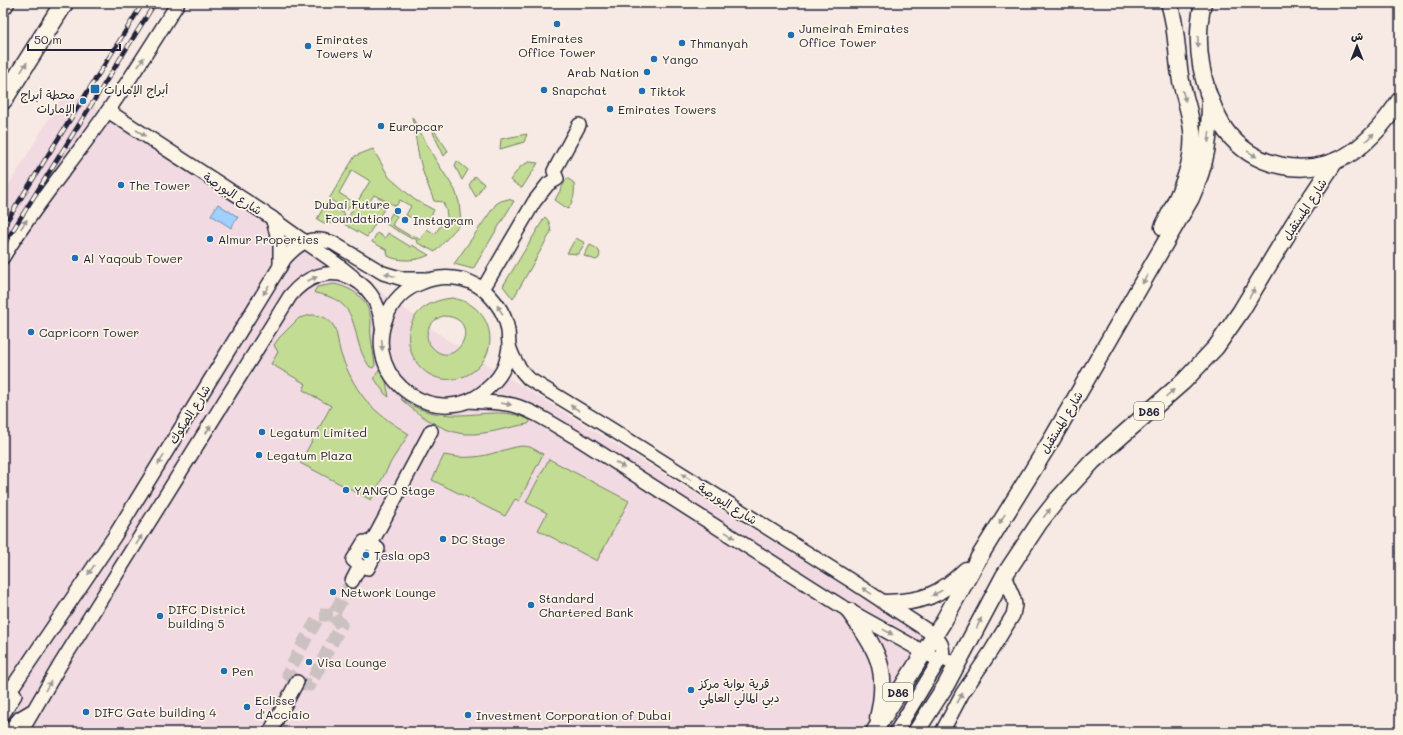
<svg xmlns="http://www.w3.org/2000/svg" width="1403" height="735" viewBox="0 0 1403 735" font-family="Mali,'Playpen Sans Arabic',sans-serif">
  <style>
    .built { fill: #f1dae1 }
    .green { fill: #c2dc93; stroke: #727f67; fill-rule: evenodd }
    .water { fill: #a0d0fc; stroke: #6e8aaf }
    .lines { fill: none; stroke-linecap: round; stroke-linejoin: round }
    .minor-tunnel { stroke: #ccc1c1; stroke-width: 13; stroke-dasharray: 13 6; stroke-linecap: butt }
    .minor-casing { stroke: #22223b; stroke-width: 16 }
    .major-casing { stroke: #22223b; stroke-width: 19 }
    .highway-casing { stroke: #22223b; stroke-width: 21 }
    .minor { stroke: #fcf5e5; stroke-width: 13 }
    .major { stroke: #fcf5e5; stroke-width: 16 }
    .highway { stroke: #fcf5e5; stroke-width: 18 }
    .rail-casing { stroke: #22223b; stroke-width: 4.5 }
    .rail { stroke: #fcf5e5; stroke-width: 3; stroke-dasharray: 9; stroke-linecap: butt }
    .oneway { fill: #9a9698 }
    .poi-dot { fill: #1f6fb2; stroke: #fcf5e5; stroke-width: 1.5 }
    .labels { text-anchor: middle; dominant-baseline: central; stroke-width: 3.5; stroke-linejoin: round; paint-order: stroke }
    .shield { fill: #fcf5e5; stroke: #63616e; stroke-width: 1 }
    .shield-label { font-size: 11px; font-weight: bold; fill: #22223b }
    .poi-label { font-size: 12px; fill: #22223b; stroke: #fcf5e5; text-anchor: start }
    .street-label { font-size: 12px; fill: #22223b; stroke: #fcf5e5 }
  </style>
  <rect width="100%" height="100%" fill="#f7e9e3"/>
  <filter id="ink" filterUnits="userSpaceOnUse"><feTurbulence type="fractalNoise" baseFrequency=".025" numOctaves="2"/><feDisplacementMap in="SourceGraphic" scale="8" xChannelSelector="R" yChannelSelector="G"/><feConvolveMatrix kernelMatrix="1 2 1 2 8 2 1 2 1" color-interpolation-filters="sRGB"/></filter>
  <g filter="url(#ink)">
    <!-- built -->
    <path class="built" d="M 66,90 L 298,232 L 446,339 L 942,647 L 888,732 L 3,732 L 3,195 Z"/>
    <!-- green -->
    <g class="green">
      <path d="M 412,117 L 435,159 L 455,190 L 459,202 L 461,223 L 435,252 L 416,242 L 417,240 L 413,238 L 412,239 L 386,224 L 392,213 L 397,216 L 392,225 L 412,237 L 413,235 L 420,240 L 427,229 L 435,234 L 443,222 L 448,222 L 446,210 L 443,202 L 434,201 L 424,175 L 419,157 Z"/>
      <path d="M 432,127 L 448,151 L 444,156 L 434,135 Z"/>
      <path d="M 527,134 L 524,142 L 500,149 L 501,139 Z"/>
      <path d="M 373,149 L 389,177 L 415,200 L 434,210 L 427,224 L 418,218 L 416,220 L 406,215 L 411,206 L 400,200 L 396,206 L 374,195 L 370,201 L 384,209 L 367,237 L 344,224 L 370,181 L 352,170 L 339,193 L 352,201 L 347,210 L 329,199 L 355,156 Z"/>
      <path d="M 457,161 L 468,170 L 462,180 L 455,166 Z"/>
      <path d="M 529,162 L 538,163 L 522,188 L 510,180 L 521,166 Z"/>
      <path d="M 475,176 L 484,184 L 476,197 L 469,185 Z"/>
      <path d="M 567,178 L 574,183 C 575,193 574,200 568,209 L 555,200 Z"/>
      <path d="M 508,199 L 514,201 L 473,269 L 454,264 L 496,204 L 501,201 Z"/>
      <path d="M 326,203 L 345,214 L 339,223 L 324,223 L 317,219 Z"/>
      <path d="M 545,217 C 550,221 550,226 551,232 L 513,299 L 503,286 Z"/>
      <path d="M 377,233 L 385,238 L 388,233 L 411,247 L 412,245 L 429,255 C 418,261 399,262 388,256 L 387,250 L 372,242 Z"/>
      <path d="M 576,238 L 585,243 L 578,254 L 567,253 Z"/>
      <path d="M 590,245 C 596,248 602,250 599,258 L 596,260 L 584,256 Z"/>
      <path d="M 334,284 C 354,288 369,300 371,321 C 371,327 370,332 371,337 C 372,347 374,356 375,365 L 373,368 L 370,367 C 347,337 366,302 315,293 L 314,292 L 317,287 Z"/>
      <path d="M 452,298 C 456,299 462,300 466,302 C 486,312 496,335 486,356 C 481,366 472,374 462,377 C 409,395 379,306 452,298 ZM 443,316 C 486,317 456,374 432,347 C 421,335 430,320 443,316 Z"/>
      <path d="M 311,315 C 320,315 327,317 333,325 C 338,332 338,348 342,357 C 358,398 373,412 409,434 L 392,460 L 371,500 L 300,463 L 331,406 L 303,390 L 306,384 L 271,364 L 278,352 L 274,345 L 279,338 L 299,318 Z"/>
      <path d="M 380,368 L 382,368 L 384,371 L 389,397 L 385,394 L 374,378 Z"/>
      <path d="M 401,399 C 418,411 436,415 457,415 C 482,415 506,408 530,420 L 530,422 L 528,424 C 508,427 487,435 466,434 C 445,433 416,414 401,399 Z"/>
      <path d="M 522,446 L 530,447 L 543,454 L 519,501 L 515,499 L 505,516 L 432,480 L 444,455 C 454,457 463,458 473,457 C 490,456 506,448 522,446 Z"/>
      <path d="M 549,459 L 629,501 L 597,561 L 538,530 L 547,513 L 526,502 Z"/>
    </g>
    <!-- water -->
    <path class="water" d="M 218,204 L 238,217 L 231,228 L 211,215 Z"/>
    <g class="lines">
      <!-- minor-tunnel -->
      <path class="minor-tunnel" d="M 333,615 L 320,615 L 305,640 L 288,674 L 297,682 L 310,685 L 341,625 L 333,615 L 352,581"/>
      <defs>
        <g id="minor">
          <path d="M 108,111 L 272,218 C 298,239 328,255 353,277"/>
          <path d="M 272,218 L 280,244 L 280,267"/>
          <path d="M 3,257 C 34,206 73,161 107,112 C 132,77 155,39 178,3"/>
          <path d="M 483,289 L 534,202 L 548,184 L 557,179 L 554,171 L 579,125"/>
          <path d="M 509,347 C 508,353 507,359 505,365 C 502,373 496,381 489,387 C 441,434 361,382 386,318 C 392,302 404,289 421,283 C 441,274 466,276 484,290 C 496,301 506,315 508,331 C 509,337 508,343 510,349 C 514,361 521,371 529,379 L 611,429 L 850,580 L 934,635 C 941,642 944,647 942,656 L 896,732"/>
          <path d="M 469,401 C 483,402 499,402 513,405 C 535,411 557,427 577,438 L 841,606 L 929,655 L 940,660 L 948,660"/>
          <path d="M 364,542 L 371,544 L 378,549 L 368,568 L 360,566 L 353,560 Z"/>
          <path d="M 371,544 L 431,431"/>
          <path d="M 352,581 L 360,566"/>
          <path d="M 3,701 L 114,537 L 285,258 C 300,242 311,235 333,243 L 383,273 L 403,279 L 425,279"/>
          <path d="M 3,714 L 15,695"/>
          <path d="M 8,732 L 20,718 L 32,711"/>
          <path d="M 21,732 L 60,665 L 290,296 C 324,254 378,275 382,327"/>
          <path d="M 270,732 L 297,682"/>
          <path d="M 942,732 L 962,694 L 991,651 L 1013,615 L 1015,605 L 1014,599 L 1004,576"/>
        </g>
        <g id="major">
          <path d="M 1203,3 C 1196,33 1198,63 1208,93 C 1213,106 1217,119 1226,131 C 1254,168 1305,178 1346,156 C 1368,144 1386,121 1400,100"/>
          <path d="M 1163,227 C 1179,195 1198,160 1191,123 C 1189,107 1182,91 1180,75 C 1176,51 1177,27 1169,3"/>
          <path d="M 886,603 C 923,602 939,596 966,570"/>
          <path d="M 849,611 C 877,650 890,668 878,718"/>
          <path d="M 874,732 L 943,622 L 978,559 L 1052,439 L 1191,198 C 1207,162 1210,137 1210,98"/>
          <path d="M 916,732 L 946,685 L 1004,576 L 1039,523 L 1057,500 L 1093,461 L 1184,381 L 1216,347 L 1241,311 L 1294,223 L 1335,161"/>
        </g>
        <g id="highway">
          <path d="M 3,6 L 5,3"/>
          <path d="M 3,100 L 64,3"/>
        </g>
      </defs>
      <!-- minor casing -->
      <use href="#minor" class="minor-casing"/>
      <!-- major casing -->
      <use href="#major" class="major-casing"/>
      <!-- highway casing -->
      <use href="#highway" class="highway-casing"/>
      <!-- minor -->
      <use href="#minor" class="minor"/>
      <!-- major -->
      <use href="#major" class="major"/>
      <!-- highway -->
      <use href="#highway" class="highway"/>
      <defs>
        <g id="rail">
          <path d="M 3,227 L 143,3"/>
          <path d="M 3,246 L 155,3"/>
        </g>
      </defs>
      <!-- rail casing -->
      <use href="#rail" class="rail-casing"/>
      <!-- rail -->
      <use href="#rail" class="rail"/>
    </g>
    <!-- one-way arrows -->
    <defs><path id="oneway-solid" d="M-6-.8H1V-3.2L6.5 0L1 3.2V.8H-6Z"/></defs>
    <g class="oneway">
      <use href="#oneway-solid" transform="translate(1198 42) rotate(89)"/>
      <use href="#oneway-solid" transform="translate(141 62) rotate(-58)"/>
      <use href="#oneway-solid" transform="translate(24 67) rotate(-58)"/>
      <use href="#oneway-solid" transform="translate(1184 96) rotate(75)"/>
      <use href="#oneway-solid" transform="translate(141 133) rotate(33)"/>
      <use href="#oneway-solid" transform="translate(1209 137) rotate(96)"/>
      <use href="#oneway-solid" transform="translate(1370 137) rotate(-44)"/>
      <use href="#oneway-solid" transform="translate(1252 154) rotate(32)"/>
      <use href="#oneway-solid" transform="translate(24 224) rotate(-56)"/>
      <use href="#oneway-solid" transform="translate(390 275) rotate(-162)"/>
      <use href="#oneway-solid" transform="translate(312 279) rotate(-23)"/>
      <use href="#oneway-solid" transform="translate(1145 279) rotate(120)"/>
      <use href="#oneway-solid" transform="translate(266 290) rotate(121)"/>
      <use href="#oneway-solid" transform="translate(1252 293) rotate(-60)"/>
      <use href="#oneway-solid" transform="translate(500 310) rotate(-121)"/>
      <use href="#oneway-solid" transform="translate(382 345) rotate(86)"/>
      <use href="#oneway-solid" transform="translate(1170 393) rotate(-41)"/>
      <use href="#oneway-solid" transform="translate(506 404) rotate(9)"/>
      <use href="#oneway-solid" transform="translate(575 408) rotate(-149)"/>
      <use href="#oneway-solid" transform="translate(208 430) rotate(-58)"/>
      <use href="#oneway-solid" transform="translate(161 460) rotate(122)"/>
      <use href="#oneway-solid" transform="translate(620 465) rotate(33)"/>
      <use href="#oneway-solid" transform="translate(686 477) rotate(-148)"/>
      <use href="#oneway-solid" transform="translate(1047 513) rotate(-52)"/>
      <use href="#oneway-solid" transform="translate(1002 519) rotate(122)"/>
      <use href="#oneway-solid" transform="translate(730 535) rotate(32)"/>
      <use href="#oneway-solid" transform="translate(139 540) rotate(-58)"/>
      <use href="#oneway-solid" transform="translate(91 570) rotate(124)"/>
      <use href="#oneway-solid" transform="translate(867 591) rotate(-146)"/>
      <use href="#oneway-solid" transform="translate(937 593) rotate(153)"/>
      <use href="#oneway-solid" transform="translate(979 623) rotate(-65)"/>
      <use href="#oneway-solid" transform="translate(888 632) rotate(29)"/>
      <use href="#oneway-solid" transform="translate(48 686) rotate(-59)"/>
      <use href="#oneway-solid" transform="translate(960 698) rotate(-61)"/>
    </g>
  </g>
  <!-- markers -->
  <g class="poi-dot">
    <circle cx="557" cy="24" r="4"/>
    <circle cx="791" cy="35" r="4"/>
    <circle cx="682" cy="43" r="4"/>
    <circle cx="308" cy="46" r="4"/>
    <circle cx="654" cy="59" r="4"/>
    <circle cx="647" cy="72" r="4"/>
    <rect x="90" y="84" width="10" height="10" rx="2"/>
    <circle cx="544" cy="90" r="4"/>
    <circle cx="642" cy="91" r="4"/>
    <circle cx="83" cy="101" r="4"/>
    <circle cx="610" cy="109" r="4"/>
    <circle cx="381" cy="126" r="4"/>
    <circle cx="121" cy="185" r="4"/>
    <circle cx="398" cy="211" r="4"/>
    <circle cx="405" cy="220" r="4"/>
    <circle cx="210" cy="239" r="4"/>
    <circle cx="75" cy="258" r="4"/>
    <circle cx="31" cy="332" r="4"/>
    <circle cx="262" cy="432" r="4"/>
    <circle cx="259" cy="455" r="4"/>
    <circle cx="346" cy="490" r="4"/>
    <circle cx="443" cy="539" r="4"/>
    <circle cx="366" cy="555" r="4"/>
    <circle cx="333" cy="592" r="4"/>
    <circle cx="531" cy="605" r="4"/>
    <circle cx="160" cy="616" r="4"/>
    <circle cx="309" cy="662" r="4"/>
    <circle cx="224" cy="671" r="4"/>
    <circle cx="691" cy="690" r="4"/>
    <circle cx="247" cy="707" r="4"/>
    <circle cx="86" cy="712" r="4"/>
    <circle cx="468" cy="715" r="4"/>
  </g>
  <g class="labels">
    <!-- shield labels -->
    <g class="shield">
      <rect x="1134" y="402" width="30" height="18" rx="3"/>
      <rect x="883" y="683" width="30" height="18" rx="3"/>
    </g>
    <g class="shield-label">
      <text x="1149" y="411">D86</text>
      <text x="898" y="692">D86</text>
    </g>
    <!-- poi labels -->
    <g class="poi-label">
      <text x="799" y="28">Jumeirah Emirates<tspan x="799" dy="14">Office Tower</tspan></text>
      <text x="557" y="38" text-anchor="middle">Emirates<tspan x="557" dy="14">Office Tower</tspan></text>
      <text x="316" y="39">Emirates<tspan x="316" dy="14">Towers W</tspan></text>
      <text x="690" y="43">Thmanyah</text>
      <text x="662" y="59">Yango</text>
      <text x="639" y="72" text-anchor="end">Arab Nation</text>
      <text x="104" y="89">أبراج الإمارات</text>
      <text x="552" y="90">Snapchat</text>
      <text x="650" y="91">Tiktok</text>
      <text x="75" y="94" text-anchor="end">محطة أبراج<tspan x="75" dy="14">الإمارات</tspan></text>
      <text x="618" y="109">Emirates Towers</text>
      <text x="389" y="126">Europcar</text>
      <text x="129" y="185">The Tower</text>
      <text x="390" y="204" text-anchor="end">Dubai Future<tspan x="390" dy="14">Foundation</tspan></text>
      <text x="413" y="220">Instagram</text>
      <text x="218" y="239">Almur Properties</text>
      <text x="83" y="258">Al Yaqoub Tower</text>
      <text x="39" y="332">Capricorn Tower</text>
      <text x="270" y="432">Legatum Limited</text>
      <text x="267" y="455">Legatum Plaza</text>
      <text x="354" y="490">YANGO Stage</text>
      <text x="451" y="539">DC Stage</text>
      <text x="374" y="555">Tesla op3</text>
      <text x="341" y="592">Network Lounge</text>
      <text x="539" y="598">Standard<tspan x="539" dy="14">Chartered Bank</tspan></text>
      <text x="168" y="609">DIFC District<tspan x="168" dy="14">building 5</tspan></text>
      <text x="317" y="662">Visa Lounge</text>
      <text x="232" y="671">Pen</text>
      <text x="699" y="683">قرية بوابة مركز<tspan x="699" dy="14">دبي المالي العالمي</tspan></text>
      <text x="255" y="700">Eclisse<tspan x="255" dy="14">d'Acciaio</tspan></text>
      <text x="94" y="712">DIFC Gate building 4</text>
      <text x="476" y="715">Investment Corporation of Dubai</text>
    </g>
    <!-- street labels -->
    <g class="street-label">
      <text transform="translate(233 193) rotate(33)">شارع البورصة</text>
      <text transform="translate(1304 209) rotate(-57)">شارع المستقبل</text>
      <text transform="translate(189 414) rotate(-58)">شارع الصكوك</text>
      <text transform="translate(1061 422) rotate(-59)">شارع المستقبل</text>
      <text transform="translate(728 503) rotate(32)">شارع البورصة</text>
    </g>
  </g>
  <!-- margin -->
  <rect width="1403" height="735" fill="none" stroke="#fcf5e5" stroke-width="16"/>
  <rect x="8" y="8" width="1387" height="719" fill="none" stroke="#22223b" stroke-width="1.5" filter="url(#ink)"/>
  <!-- north arrow -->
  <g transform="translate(1357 46)" stroke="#fcf5e5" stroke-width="3" paint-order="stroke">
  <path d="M0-3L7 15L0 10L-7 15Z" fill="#22223b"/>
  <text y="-6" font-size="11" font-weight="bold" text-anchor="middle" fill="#22223b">ش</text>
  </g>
  <!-- scale -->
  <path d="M28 44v6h92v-6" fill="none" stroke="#22223b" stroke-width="2"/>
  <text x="34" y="44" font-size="12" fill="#22223b" stroke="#fcf5e5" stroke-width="3" paint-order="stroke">50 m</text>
</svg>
